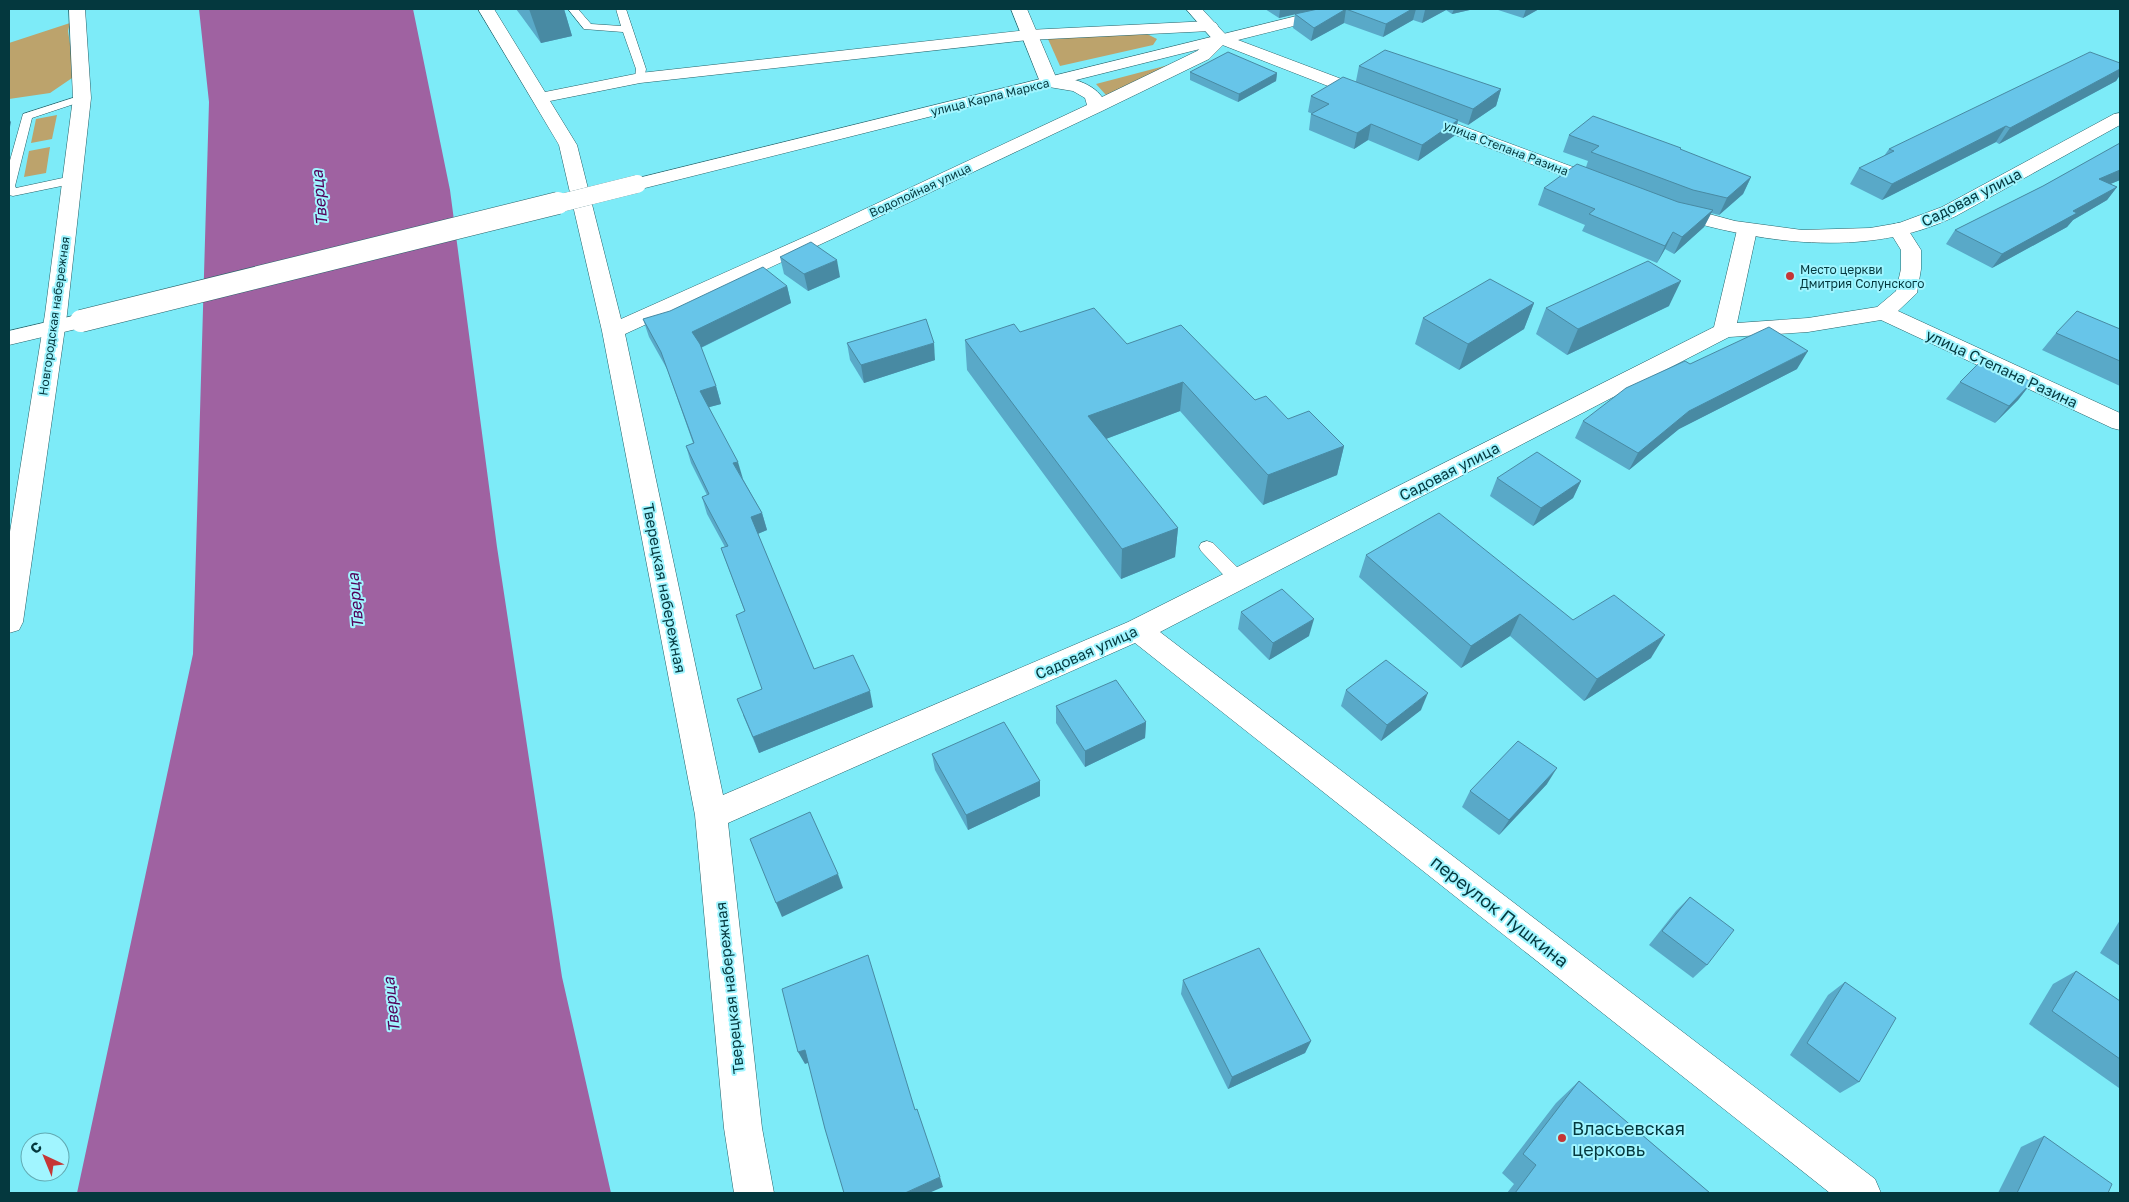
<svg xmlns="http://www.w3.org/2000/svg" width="2129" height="1202" viewBox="0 0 2129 1202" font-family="'Golos Text',sans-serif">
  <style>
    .green { fill: #bca36c }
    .water { fill: #9f62a1 }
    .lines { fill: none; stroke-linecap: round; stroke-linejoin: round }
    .lane-casing { stroke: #276269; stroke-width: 1 }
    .street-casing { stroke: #276269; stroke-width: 1 }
    .secondary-casing { stroke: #276269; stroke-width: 1 }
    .primary-casing { stroke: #276269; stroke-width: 1 }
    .lane { fill: #fff; fill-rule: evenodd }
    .street { fill: #fff; fill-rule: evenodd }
    .secondary { fill: #fff; fill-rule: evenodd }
    .primary { fill: #fff; fill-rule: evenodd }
    .primary-bridge-far1-casing { stroke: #276269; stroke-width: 18; stroke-linecap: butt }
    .primary-bridge-casing { stroke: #276269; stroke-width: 23; stroke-linecap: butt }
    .primary-bridge-far1 { stroke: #fff; stroke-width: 18 }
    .primary-bridge { stroke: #fff; stroke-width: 22 }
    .wall { fill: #59a9c8 }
    .shaded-wall { fill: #488aa3 }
    .building { fill: #67c5e9; stroke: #488aa3 }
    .poi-dot { fill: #c53636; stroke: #a1f5ff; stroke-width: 2 }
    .labels { text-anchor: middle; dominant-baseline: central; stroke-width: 4; stroke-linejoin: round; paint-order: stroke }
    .far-street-label { font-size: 12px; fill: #04383e; stroke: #a1f5ff }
    .far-poi-label { font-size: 12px; fill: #04383e; stroke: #a1f5ff; text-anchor: start }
    .street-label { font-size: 15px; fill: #04383e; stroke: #a1f5ff }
    .water-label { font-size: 16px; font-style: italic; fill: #530158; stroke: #a1f5ff }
    .near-street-label { font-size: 18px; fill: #04383e; stroke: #a1f5ff }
    .near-poi-label { font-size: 18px; fill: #04383e; stroke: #a1f5ff; text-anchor: start }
  </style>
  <rect width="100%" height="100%" fill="#7debf8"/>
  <!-- green -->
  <g class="green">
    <path d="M 70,23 L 68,31 L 75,76 L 50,93 L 9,99 L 9,43 Z"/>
    <path d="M 1147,34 L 1157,39 L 1153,45 L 1060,66 L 1048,39 Z"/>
    <path d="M 1176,63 L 1106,95 L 1096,84 Z"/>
    <path d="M 57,115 L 52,139 L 31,143 L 36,119 Z"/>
    <path d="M 50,147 L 46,173 L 24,177 L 29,151 Z"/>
  </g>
  <!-- water -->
  <path class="water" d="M 199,9 L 413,9 L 450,190 L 497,547 L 562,977 L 611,1193 L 77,1193 L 193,654 L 209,102 Z"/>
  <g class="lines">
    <defs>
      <g id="lane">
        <path d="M 568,9 L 578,9 L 591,24 L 621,26 L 616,9 L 626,9 L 646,69 L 644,80 L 640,81 L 635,78 L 636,69 L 623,32 L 584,29 Z"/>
        <path d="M 82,95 L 88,98 L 86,100 L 32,118 L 15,186 L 16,188 L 72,176 L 78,180 L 76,183 L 13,196 L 9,195 L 9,164 L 23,114 Z"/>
        <path d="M 1207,541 L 1213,543 L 1244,574 L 1247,579 L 1244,584 L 1238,585 L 1232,584 L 1201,551 L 1199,547 L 1201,543 Z"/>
      </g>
      <g id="street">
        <path d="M 69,9 L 85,9 L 91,98 L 67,314 L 23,622 L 19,630 L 9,633 L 9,538 L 45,314 L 73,98 Z"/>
        <path d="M 478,9 L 494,9 L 545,92 L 640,73 L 1028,30 L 1210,21 L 1216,23 L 1218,26 L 1216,29 L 1210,31 L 1028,40 L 640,83 L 550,101 L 577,145 L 621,319 L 818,231 L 1087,105 L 1085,98 L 1073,91 L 1043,86 L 1040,82 L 1043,78 C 1062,74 1091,81 1102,97 L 1197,51 L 1215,36 L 1227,36 L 1229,39 L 1209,59 L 1102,111 L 832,239 L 625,334 L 723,795 L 1128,622 L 1714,327 L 1737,230 L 1740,226 L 1747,224 L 1754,226 L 1757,230 L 1737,323 L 1808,318 L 1877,307 L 1896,291 L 1901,269 L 1901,250 L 1888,229 L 1891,225 L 1898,223 L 1905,225 L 1921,250 L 1921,269 L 1917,293 L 1898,311 L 2120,413 L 2120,430 L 2112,428 L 1881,320 L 1808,332 L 1729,337 L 1160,632 L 1875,1179 L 1881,1193 L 1830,1193 L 1135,643 L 728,823 L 762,1128 L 774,1193 L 734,1193 L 724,1128 L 695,815 L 602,331 L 559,145 Z"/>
      </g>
      <g id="secondary">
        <path d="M 1011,9 L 1027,9 L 1058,82 L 1055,86 L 1049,87 L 1043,86 L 1040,82 Z"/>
        <path d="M 1186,9 L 1202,9 L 1227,36 L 1229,39 L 1227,42 L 1215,42 Z"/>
      </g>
      <g id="primary">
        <path d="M 1325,9 L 1351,9 L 1349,12 L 1238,40 L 1376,92 L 1379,96 L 1376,100 L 1370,101 L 1364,100 L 1220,44 L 637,190 L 630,188 L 627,184 L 630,180 Z"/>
        <path d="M 1422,111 L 1608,180 L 1611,184 L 1608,188 L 1601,190 L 1594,188 L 1416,120 L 1413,116 L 1416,112 Z"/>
        <path d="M 2120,113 L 2120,125 L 1956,216 C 1866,260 1757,243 1665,214 L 1662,210 L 1665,206 L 1672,204 L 1735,221 L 1802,230 L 1870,228 L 1899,223 L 1942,207 L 2114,114 Z"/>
        <path d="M 81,314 L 89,316 L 92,321 L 89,326 L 9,345 L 9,331 Z"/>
      </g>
    </defs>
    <!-- lane casing -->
    <use href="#lane" class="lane-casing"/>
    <!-- street casing -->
    <use href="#street" class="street-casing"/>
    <!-- secondary casing -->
    <use href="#secondary" class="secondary-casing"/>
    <!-- primary casing -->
    <use href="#primary" class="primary-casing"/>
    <!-- lane -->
    <use href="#lane" class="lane"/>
    <!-- street -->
    <use href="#street" class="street"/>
    <!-- secondary -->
    <use href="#secondary" class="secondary"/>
    <!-- primary -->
    <use href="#primary" class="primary"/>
    <defs>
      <path id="primary-bridge-far1" d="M 553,205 L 637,184"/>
      <path id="primary-bridge" d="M 81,321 L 558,203"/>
    </defs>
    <!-- primary-bridge-far1 casing -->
    <use href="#primary-bridge-far1" class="primary-bridge-far1-casing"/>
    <!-- primary-bridge casing -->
    <use href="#primary-bridge" class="primary-bridge-casing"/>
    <!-- primary-bridge-far1 -->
    <use href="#primary-bridge-far1" class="primary-bridge-far1"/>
    <!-- primary-bridge -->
    <use href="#primary-bridge" class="primary-bridge"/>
  </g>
  <!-- wall -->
  <g class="wall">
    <path d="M 516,9 L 564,9 L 572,36 L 541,43 L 522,17 Z"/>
    <path d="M 1265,9 L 1474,9 L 1452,14 L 1446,10 L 1422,23 L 1413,20 L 1383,37 L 1344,23 L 1311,41 L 1293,28 L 1295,14 L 1279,18 Z"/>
    <path d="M 1495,9 L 1539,9 L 1523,18 Z"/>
    <path d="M 2120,63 L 2120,75 L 2116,81 L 1999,144 L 1996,142 L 1882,200 L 1850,184 L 1859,168 L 1884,156 L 1889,149 Z"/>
    <path d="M 1359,66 L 1501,89 L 1496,106 L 1468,125 L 1458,121 L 1454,136 L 1418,161 L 1368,140 L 1354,149 L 1309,130 L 1311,114 L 1313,114 L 1308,112 L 1311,96 L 1356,81 Z"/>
    <path d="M 1190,72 L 1277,73 L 1276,81 L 1238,102 L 1190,80 Z"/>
    <path d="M 1569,135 L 1681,148 L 1680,150 L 1751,177 L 1743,194 L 1719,215 L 1711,213 L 1704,227 L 1674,254 L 1665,249 L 1657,263 L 1582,231 L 1585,225 L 1538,205 L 1544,188 L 1586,167 L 1588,161 L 1563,152 Z"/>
    <path d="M 2120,142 L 2120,180 L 2110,184 L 2117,187 L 2107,200 L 2073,220 L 2067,227 L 1992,268 L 1946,244 L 1955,230 L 2043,186 L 2119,144 Z"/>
    <path d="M 780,257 L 840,277 L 808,291 L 784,274 Z"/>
    <path d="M 787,286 L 791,303 L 701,348 L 716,386 L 721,404 L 709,407 L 743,479 L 762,513 L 767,530 L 758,534 L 814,669 L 873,707 L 759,753 L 743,715 L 762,689 L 745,612 L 721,548 L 725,547 L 707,514 L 702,497 L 707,495 L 691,463 L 686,446 L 693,443 L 667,369 L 649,337 L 643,319 Z"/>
    <path d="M 1534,303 L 1524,329 L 1459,370 L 1415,344 L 1423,318 Z"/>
    <path d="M 1669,306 L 1567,355 L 1536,334 L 1546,308 Z"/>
    <path d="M 2120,329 L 2120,386 L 2042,350 L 2056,333 Z"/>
    <path d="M 1020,332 L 1255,400 L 1288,419 L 1344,446 L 1337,475 L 1263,505 L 1180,411 L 1106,439 L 1178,528 L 1175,557 L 1121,579 L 967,370 L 965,340 Z"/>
    <path d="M 847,343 L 935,360 L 864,383 L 850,360 Z"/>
    <path d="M 1690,364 L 1797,369 L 1679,429 L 1629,470 L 1575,438 L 1583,421 Z"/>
    <path d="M 1960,382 L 2032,382 L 2018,400 L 1995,423 L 1946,399 Z"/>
    <path d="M 1497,478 L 1581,481 L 1573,498 L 1533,526 L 1490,496 Z"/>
    <path d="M 1366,555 L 1573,620 L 1651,658 L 1584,701 L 1510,636 L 1461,668 L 1359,577 Z"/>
    <path d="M 1241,612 L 1309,636 L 1269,660 L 1238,629 Z"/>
    <path d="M 1346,690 L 1421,710 L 1381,741 L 1341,706 Z"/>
    <path d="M 1056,706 L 1146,722 L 1145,738 L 1085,767 L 1056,723 Z"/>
    <path d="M 932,754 L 1040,796 L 968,830 L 935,770 Z"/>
    <path d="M 1547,784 L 1499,835 L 1462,807 L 1470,791 Z"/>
    <path d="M 1690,897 L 1707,965 L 1693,978 L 1649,945 L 1676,911 Z"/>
    <path d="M 2120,920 L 2120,966 L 2100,953 Z"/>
    <path d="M 2076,971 L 2120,1001 L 2120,1088 L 2119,1088 L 2029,1024 L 2053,984 Z"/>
    <path d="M 1183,980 L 1311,1041 L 1305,1053 L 1228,1089 L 1181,994 Z"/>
    <path d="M 1845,982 L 1859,1082 L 1840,1093 L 1790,1055 L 1828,995 Z"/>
    <path d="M 1579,1081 L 1710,1193 L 1507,1193 L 1514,1184 L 1502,1173 L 1556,1103 Z"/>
    <path d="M 2044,1136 L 2108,1193 L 1998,1193 L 2021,1147 Z"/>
  </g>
  <!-- shaded-wall -->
  <g class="shaded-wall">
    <path d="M 529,9 L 564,9 L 572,36 L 541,43 Z"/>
    <path d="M 1280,9 L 1318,9 L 1279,18 Z"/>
    <path d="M 1346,9 L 1344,23 L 1311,41 L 1314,28 Z"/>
    <path d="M 1412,9 L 1416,9 L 1413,20 L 1383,37 L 1386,24 Z"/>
    <path d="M 1427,9 L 1446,9 L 1446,10 L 1422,23 L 1425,10 Z"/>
    <path d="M 1454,9 L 1474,9 L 1452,14 Z"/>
    <path d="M 1526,9 L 1539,9 L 1523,18 Z"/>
    <path d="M 2120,69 L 2120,75 L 2116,81 L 1999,144 L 2010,128 Z"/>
    <path d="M 1277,73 L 1276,81 L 1238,102 L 1239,94 Z"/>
    <path d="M 1501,89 L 1496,106 L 1468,125 L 1473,109 Z"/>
    <path d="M 9,119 L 11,122 L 9,132 Z"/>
    <path d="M 1458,120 L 1454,136 L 1418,161 L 1422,145 Z"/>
    <path d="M 1371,124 L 1368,140 L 1354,149 L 1357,133 Z"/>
    <path d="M 2006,126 L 1996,142 L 1882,200 L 1892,184 Z"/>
    <path d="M 2120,170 L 2120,180 L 2089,193 L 2099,179 Z"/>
    <path d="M 1751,177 L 1743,194 L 1719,215 L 1727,198 Z"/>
    <path d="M 2117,187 L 2107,200 L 2073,220 L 2067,227 L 1992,268 L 2002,254 L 2073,211 Z"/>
    <path d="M 1713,210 L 1704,227 L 1674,254 L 1682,237 Z"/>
    <path d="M 1673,232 L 1665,249 L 1657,263 L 1665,246 Z"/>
    <path d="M 837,260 L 840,277 L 808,291 L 804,274 Z"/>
    <path d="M 1681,281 L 1669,306 L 1567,355 L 1578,329 Z"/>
    <path d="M 787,286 L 791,303 L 698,349 L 692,332 Z"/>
    <path d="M 1534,303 L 1524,329 L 1459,370 L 1468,344 Z"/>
    <path d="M 934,343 L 935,360 L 864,383 L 861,365 Z"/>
    <path d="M 1808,351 L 1797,369 L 1679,429 L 1629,470 L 1638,453 L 1689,411 Z"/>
    <path d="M 1183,382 L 1180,411 L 1087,446 L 1088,416 Z"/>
    <path d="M 2032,382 L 2018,400 L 1995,423 L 2009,406 Z"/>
    <path d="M 716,386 L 721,404 L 706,408 L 700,391 Z"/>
    <path d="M 1344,446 L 1337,475 L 1263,505 L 1268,475 Z"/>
    <path d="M 738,462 L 743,479 L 733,463 Z"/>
    <path d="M 1581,481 L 1573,498 L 1533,526 L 1541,508 Z"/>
    <path d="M 762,513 L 767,530 L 757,534 L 751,517 Z"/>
    <path d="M 1178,528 L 1175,557 L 1121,579 L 1122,549 Z"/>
    <path d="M 1520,614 L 1510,636 L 1461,668 L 1471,646 Z"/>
    <path d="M 1314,619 L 1309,636 L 1269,660 L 1273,643 Z"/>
    <path d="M 1665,635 L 1651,658 L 1584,701 L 1597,679 Z"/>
    <path d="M 870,691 L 873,707 L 759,753 L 753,737 Z"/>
    <path d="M 1428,693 L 1421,710 L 1381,741 L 1387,725 Z"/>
    <path d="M 1146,722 L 1145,738 L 1085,767 L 1085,751 Z"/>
    <path d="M 1557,768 L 1547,784 L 1499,835 L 1509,820 Z"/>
    <path d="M 1040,781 L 1040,796 L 968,830 L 966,815 Z"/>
    <path d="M 838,874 L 843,888 L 782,917 L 776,903 Z"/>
    <path d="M 1311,1041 L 1305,1053 L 1228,1089 L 1232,1077 Z"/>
    <path d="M 805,1050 L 811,1062 L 805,1064 L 798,1052 Z"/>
    <path d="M 940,1177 L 943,1187 L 929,1193 L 905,1193 Z"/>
  </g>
  <!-- building -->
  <g class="building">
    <path d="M 1318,9 L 1412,9 L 1386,24 L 1346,9 L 1314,28 L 1295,14 Z"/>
    <path d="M 1385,50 L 1501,89 L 1473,109 L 1359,66 Z"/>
    <path d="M 1228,52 L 1277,73 L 1239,94 L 1190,72 Z"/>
    <path d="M 2090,52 L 2120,63 L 2120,69 L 2010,128 L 2006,126 L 1892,184 L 1859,168 L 1894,151 L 1889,149 Z"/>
    <path d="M 1343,77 L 1458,120 L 1422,145 L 1371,124 L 1357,133 L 1311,114 L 1329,104 L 1311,96 Z"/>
    <path d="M 1593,116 L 1681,148 L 1680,149 L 1751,177 L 1727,198 L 1693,190 L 1591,152 L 1599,146 L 1569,135 Z"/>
    <path d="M 2120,143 L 2120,170 L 2099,179 L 2117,187 L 2073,211 L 2077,213 L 2002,254 L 1955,230 L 2043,186 Z"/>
    <path d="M 1577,164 L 1678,202 L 1713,210 L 1682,237 L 1673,232 L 1665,246 L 1589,214 L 1595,209 L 1544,188 Z"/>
    <path d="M 811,242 L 837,260 L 804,274 L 780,257 Z"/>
    <path d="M 1648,261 L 1681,281 L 1578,329 L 1546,308 Z"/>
    <path d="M 763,267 L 787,286 L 692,332 L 700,344 L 716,386 L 700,391 L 738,462 L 733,463 L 762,513 L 751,517 L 814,669 L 853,655 L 870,691 L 753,737 L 737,699 L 762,689 L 736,615 L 745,611 L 721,548 L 728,546 L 702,497 L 709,494 L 686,446 L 694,443 L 661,352 L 643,319 L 670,311 Z"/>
    <path d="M 1490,279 L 1534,303 L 1468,344 L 1423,318 Z"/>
    <path d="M 1094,308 L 1127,344 L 1181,325 L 1255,400 L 1266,396 L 1288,419 L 1309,411 L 1344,446 L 1268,475 L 1183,382 L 1088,416 L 1178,528 L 1122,549 L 965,340 L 1014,324 L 1020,332 Z"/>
    <path d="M 2077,311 L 2120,329 L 2120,361 L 2056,333 Z"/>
    <path d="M 926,319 L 934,343 L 861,365 L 847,343 Z"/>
    <path d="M 1769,327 L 1808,351 L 1689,411 L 1638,453 L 1583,421 L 1626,388 L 1685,361 L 1690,364 Z"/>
    <path d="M 1983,359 L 2032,382 L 2009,406 L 1960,382 Z"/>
    <path d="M 1537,452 L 1581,481 L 1541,508 L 1497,478 Z"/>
    <path d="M 1439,513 L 1573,620 L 1614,595 L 1665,635 L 1597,679 L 1520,614 L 1471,646 L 1366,555 Z"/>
    <path d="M 1282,589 L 1314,619 L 1273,643 L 1241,612 Z"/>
    <path d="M 1386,660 L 1428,693 L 1387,725 L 1346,690 Z"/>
    <path d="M 1116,680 L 1146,722 L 1085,751 L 1056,706 Z"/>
    <path d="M 1004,722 L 1040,781 L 966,815 L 932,754 Z"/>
    <path d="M 1518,741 L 1557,768 L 1509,820 L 1470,791 Z"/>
    <path d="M 810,812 L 838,874 L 776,903 L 750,839 Z"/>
    <path d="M 1690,897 L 1734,930 L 1707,965 L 1662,931 Z"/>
    <path d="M 1259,948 L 1311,1041 L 1232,1077 L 1183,980 Z"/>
    <path d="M 868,955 L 915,1110 L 917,1109 L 940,1177 L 905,1193 L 844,1193 L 825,1129 L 805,1050 L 798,1052 L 782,989 Z"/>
    <path d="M 2076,971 L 2120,1001 L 2120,1059 L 2052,1011 Z"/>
    <path d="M 1845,982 L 1896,1018 L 1859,1082 L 1807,1043 Z"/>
    <path d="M 1579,1081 L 1710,1193 L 1515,1193 L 1536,1165 L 1523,1154 Z"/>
    <path d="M 2044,1136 L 2112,1184 L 2108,1193 L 2017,1193 Z"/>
  </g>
  <!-- markers -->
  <g class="poi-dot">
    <circle cx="1790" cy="276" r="5"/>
    <circle cx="1562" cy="1138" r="5"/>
  </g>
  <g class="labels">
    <!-- far-street labels -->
    <g class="far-street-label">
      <text transform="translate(990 97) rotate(-14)">улица Карла Маркса</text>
      <text transform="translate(1506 148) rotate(21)">улица Степана Разина</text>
      <text transform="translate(920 190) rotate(-25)">Водопойная улица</text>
      <text transform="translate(54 316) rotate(-82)">Новгородская набережная</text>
    </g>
    <!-- far-poi labels -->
    <g class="far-poi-label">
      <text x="1800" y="269">Место церкви<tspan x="1800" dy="14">Дмитрия Солунского</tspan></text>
    </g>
    <!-- street labels -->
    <g class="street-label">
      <text transform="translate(1971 197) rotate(-27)">Садовая улица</text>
      <text transform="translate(2002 368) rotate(25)">улица Степана Разина</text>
      <text transform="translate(1449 471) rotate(-27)">Садовая улица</text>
      <text transform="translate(665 588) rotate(79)">Тверецкая набережная</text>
      <text transform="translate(1086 652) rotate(-24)">Садовая улица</text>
      <text transform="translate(729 988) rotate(-96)">Тверецкая набережная</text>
    </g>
    <!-- water labels -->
    <g class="water-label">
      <text transform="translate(319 198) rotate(-95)">Тверца</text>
      <text transform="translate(355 601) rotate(-95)">Тверца</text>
      <text transform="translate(391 1005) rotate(-96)">Тверца</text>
    </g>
    <!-- near-street labels -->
    <g class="near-street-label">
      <text transform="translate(1500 911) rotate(38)">переулок Пушкина</text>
    </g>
    <!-- near-poi labels -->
    <g class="near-poi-label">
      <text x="1572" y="1128">Власьевская<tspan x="1572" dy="21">церковь</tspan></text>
    </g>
  </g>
  <!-- border -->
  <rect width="2129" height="1202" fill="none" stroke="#04383e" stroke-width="20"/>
  <!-- north arrow -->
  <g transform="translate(45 1157) rotate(316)"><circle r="24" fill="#a1f5ff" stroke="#62a9b2"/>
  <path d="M0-4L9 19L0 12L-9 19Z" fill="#c53636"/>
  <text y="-8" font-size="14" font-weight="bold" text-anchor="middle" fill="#04383e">С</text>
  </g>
</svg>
